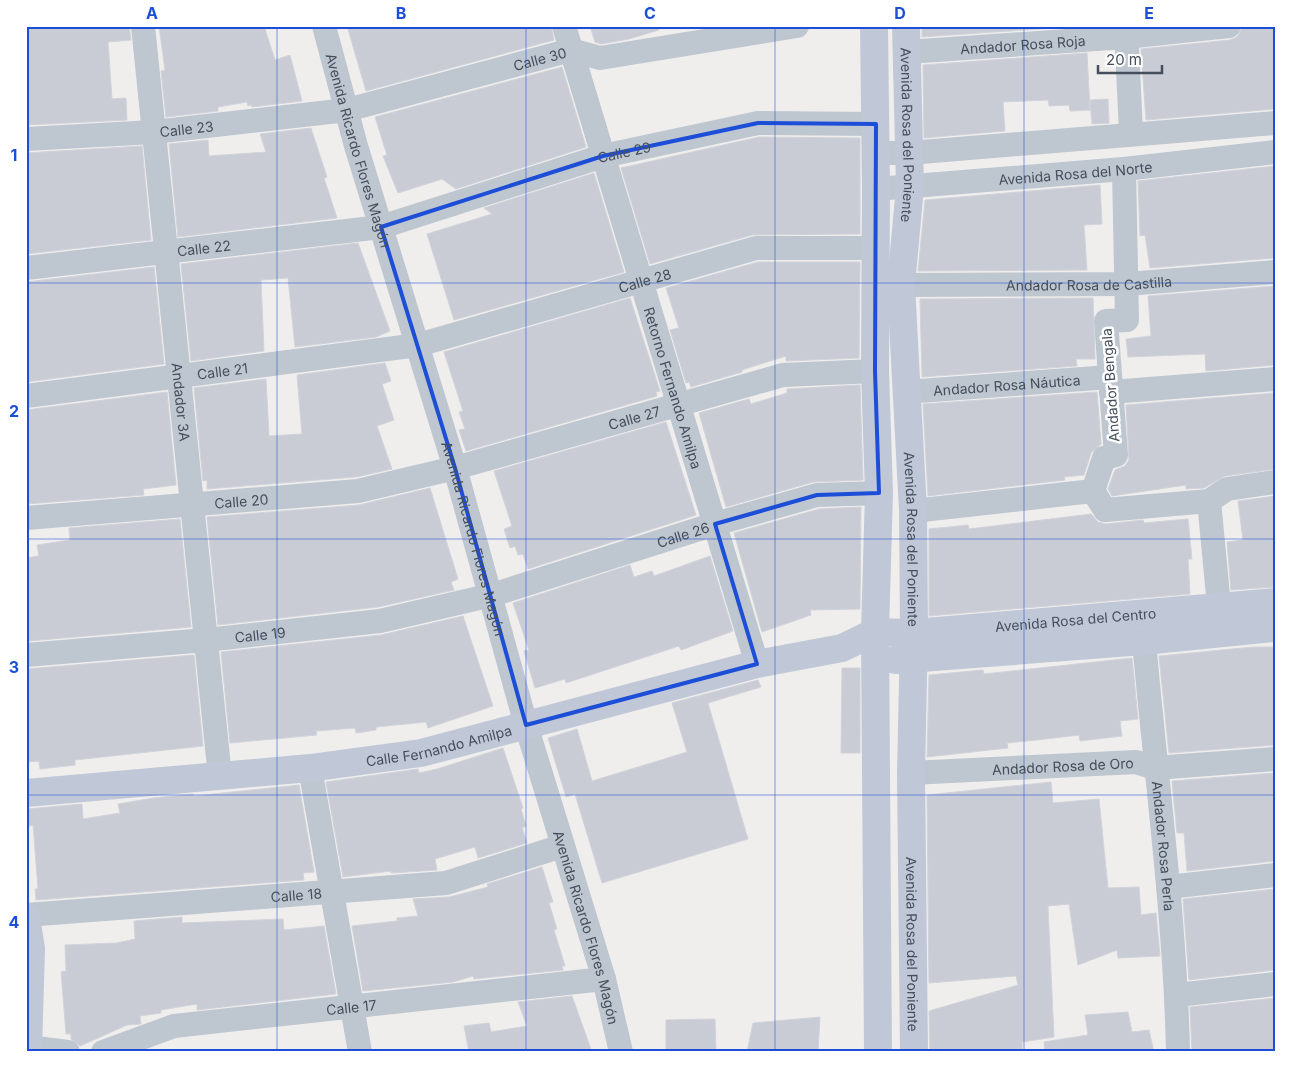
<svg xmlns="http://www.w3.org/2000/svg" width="1301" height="1078" viewBox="0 0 1301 1078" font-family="Inter,sans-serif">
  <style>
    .building { fill: #c9ccd4; stroke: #d1d3da }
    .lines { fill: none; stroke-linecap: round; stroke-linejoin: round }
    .street { stroke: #bec6d0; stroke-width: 24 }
    .secondary { stroke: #c0c8d7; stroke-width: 28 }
    .marked { fill: none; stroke: #1d4ed8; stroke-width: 4; stroke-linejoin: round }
    .grid { fill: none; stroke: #1d4ed8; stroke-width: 1; stroke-opacity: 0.55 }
    .labels { text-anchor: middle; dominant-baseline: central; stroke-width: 5; stroke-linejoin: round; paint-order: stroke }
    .street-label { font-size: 14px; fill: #454f5c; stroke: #fff }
    .neatline { fill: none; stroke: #1d4ed8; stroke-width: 2 }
    .grid-label { font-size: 16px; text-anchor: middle; font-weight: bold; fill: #1d4ed8 }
  </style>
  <rect width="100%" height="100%" fill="#f0eeed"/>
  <!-- building -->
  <g class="building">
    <path d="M 26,26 L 129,26 L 131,40 L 108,42 L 112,99 L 126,98 L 127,120 L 26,125 Z"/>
    <path d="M 159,26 L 264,26 L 275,60 L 290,55 L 302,101 L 252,107 L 251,105 L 248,106 L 247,102 L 218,107 L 218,111 L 166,117 L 161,71 L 165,70 Z"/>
    <path d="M 347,26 L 551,26 L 554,40 L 366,91 Z"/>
    <path d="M 590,26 L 658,26 L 659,30 L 629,39 L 601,44 L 595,42 Z"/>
    <path d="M 922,26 L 1082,26 L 922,37 Z"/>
    <path d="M 1275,26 L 1275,109 L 1146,120 L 1141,49 L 1230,40 L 1237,37 L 1242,28 Z"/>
    <path d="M 1087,53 L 1090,110 L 1070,111 L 1069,105 L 1049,106 L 1048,100 L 1003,102 L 1005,131 L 924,138 L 923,65 Z"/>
    <path d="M 562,67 L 586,147 L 456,189 L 442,179 L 398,193 L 383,156 L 387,155 L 375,117 Z"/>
    <path d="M 1108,99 L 1109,123 L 1092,124 L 1090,100 Z"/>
    <path d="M 311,128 L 327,177 L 324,178 L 337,218 L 178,237 L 169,144 L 208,140 L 209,156 L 266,152 L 260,134 Z"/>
    <path d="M 759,137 L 860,138 L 860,234 L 752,235 L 650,264 L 621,168 Z"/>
    <path d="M 142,146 L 151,240 L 26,254 L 26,153 Z"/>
    <path d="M 1275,166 L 1274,258 L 1150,268 L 1145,235 L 1140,236 L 1138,181 Z"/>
    <path d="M 594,173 L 624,272 L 454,320 L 427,234 L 492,214 L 484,208 Z"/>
    <path d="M 1100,185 L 1102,224 L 1084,225 L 1087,270 L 918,271 L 925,200 Z"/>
    <path d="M 358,243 L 390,331 L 376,337 L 295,347 L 288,278 L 261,280 L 264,351 L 191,361 L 181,264 Z"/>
    <path d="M 758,262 L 860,262 L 859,358 L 786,361 L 786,356 L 742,370 L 742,372 L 691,387 L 689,382 L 686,383 L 670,330 L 679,328 L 666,288 Z"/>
    <path d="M 154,267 L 164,364 L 26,382 L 26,282 Z"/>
    <path d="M 1275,286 L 1275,365 L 1206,371 L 1205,354 L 1128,357 L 1126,339 L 1151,336 L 1148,296 Z"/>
    <path d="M 630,298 L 660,391 L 656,392 L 657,396 L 466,451 L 459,430 L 465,429 L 459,412 L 463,411 L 444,352 Z"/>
    <path d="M 1093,298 L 1095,359 L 1076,359 L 1077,366 L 922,377 L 920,299 Z"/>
    <path d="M 385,363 L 391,381 L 382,384 L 394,420 L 377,426 L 392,469 L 356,477 L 207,489 L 207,480 L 203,481 L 194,388 L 266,379 L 269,436 L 302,434 L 297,375 Z"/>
    <path d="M 860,385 L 863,480 L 813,482 L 726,507 L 699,413 L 749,399 L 751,404 L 787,393 L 787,389 Z"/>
    <path d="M 167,392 L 176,485 L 143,489 L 144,495 L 26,504 L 26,410 Z"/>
    <path d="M 1097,392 L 1101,444 L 1091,453 L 1084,475 L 1064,477 L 1065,480 L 928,496 L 923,404 Z"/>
    <path d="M 1275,393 L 1275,469 L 1225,476 L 1204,488 L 1186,489 L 1186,485 L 1112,496 L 1108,489 L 1115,470 L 1125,466 L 1129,460 L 1126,405 Z"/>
    <path d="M 666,422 L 696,515 L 528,569 L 523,554 L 518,555 L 515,546 L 510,548 L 504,529 L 512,526 L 494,471 Z"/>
    <path d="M 430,488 L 458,579 L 451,582 L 454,590 L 378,607 L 218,625 L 207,517 L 359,505 Z"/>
    <path d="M 1275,496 L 1275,587 L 1231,590 L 1227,542 L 1243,540 L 1238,501 Z"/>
    <path d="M 861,507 L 860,609 L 810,610 L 811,615 L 762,632 L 734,533 L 819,509 Z"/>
    <path d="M 1091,514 L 1098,522 L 1106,524 L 1143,520 L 1144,523 L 1188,519 L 1192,559 L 1188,559 L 1190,594 L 929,616 L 929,529 L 968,525 L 969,529 Z"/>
    <path d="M 180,519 L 191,627 L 29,641 L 26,617 L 26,558 L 39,556 L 37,545 L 70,540 L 69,528 Z"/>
    <path d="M 710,556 L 733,631 L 681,650 L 679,646 L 566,683 L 565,679 L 535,688 L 524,651 L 529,650 L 513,603 L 630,565 L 634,577 L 652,571 L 654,576 Z"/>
    <path d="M 463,616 L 493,706 L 428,728 L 426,722 L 376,727 L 376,730 L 356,733 L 355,728 L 316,731 L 317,735 L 230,743 L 221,652 L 381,635 Z"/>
    <path d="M 1253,647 L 1275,647 L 1275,745 L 1169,753 L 1159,656 Z"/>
    <path d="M 194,655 L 203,746 L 75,760 L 75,765 L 40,769 L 39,761 L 26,762 L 26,669 Z"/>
    <path d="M 1132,658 L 1138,719 L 1120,721 L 1122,736 L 1080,741 L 1079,735 L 1037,740 L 1007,743 L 1008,748 L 927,757 L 929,675 L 983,670 L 984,674 Z"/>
    <path d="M 842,668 L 860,668 L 860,753 L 841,753 Z"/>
    <path d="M 758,680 L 761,687 L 708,703 L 748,839 L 602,883 L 575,794 L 566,797 L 548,738 L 577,729 L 592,781 L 687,752 L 672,703 Z"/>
    <path d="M 503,748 L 523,808 L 521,809 L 526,826 L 522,828 L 527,843 L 478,858 L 475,847 L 435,859 L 437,870 L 391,873 L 391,871 L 343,877 L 326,782 L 418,769 L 419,773 L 437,769 Z"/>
    <path d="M 1275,773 L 1275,861 L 1187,871 L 1184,833 L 1177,833 L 1172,781 Z"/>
    <path d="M 1051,782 L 1053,803 L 1099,799 L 1108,888 L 1139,887 L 1141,915 L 1156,913 L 1160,956 L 1118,958 L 1117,950 L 1078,965 L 1069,904 L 1048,906 L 1054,1037 L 1022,1042 L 1022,1052 L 930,1052 L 929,1011 L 1018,985 L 1016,976 L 929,983 L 927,795 Z"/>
    <path d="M 299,785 L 314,872 L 303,873 L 304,880 L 36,900 L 35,889 L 38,889 L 33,825 L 28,826 L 27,809 L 82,804 L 83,819 L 120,813 L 118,804 L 153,798 L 193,794 L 194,796 Z"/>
    <path d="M 542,867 L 553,902 L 549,903 L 557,929 L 554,930 L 565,966 L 562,966 L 563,970 L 474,979 L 473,976 L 453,982 L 363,991 L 352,926 L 397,921 L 397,918 L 418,916 L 413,899 L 449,897 L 488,887 L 487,884 Z"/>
    <path d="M 1275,889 L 1275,970 L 1189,980 L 1183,899 Z"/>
    <path d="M 182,917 L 182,923 L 283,919 L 284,930 L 324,926 L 336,994 L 197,1010 L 197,1004 L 161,1010 L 161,1013 L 140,1016 L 141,1024 L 127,1025 L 80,1046 L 71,1039 L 71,1034 L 66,1034 L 61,972 L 66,971 L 65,945 L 117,943 L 135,939 L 134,921 Z"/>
    <path d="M 572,996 L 592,1052 L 469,1052 L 464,1026 L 489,1023 L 491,1032 L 527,1026 L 518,1002 Z"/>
    <path d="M 1275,998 L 1275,1052 L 1192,1052 L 1190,1007 Z"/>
    <path d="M 1128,1012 L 1132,1032 L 1149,1030 L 1154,1052 L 1045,1052 L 1044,1042 L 1088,1035 L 1085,1015 Z"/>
    <path d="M 820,1017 L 818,1052 L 747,1052 L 753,1023 Z"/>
    <path d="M 715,1019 L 716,1052 L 666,1052 L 666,1020 Z"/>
  </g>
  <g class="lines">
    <!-- street -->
    <g class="street">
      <path id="s1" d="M 143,26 L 220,777"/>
      <path id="s2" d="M 324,26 L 356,146 L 455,468 L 526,725 L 604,979 L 621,1052"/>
      <path id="s3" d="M 564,26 L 757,664"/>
      <path d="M 1126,26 L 1131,133"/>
      <path id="s4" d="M 907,52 L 1126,37 L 1229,26"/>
      <path id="s5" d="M 26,139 L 154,132 L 347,110 L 571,50 L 600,58 L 797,26"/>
      <path d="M 876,153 L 909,153 L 1275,123"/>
      <path id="s6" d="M 876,189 L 1124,169 L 1275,152"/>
      <path id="s7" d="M 26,268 L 381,227 L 603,156 L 758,123 L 876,124"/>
      <path id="s8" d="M 901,285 L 1127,284 L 1275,272"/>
      <path id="s9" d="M 905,392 L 1110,377"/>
      <path d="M 1111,392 L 1275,379"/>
      <path id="s10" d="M 26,396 L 418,345 L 756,248 L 876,248"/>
      <path d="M 1093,491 L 1104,458 L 1116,455 L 1106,321 L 1127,320 L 1124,169"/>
      <path d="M 1093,491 L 1105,510 L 1209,501 L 1227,489 L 1275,482"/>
      <path d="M 1209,501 L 1219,606"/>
      <path d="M 913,511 L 1093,491"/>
      <path id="s11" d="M 26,518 L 358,491 L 455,468 L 783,375 L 875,371"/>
      <path id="s12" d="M 1144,641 C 1156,778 1175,915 1178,1052"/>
      <path id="s13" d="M 26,655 L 206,640 L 380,621 L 492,595 L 715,524 L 817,495 L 879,493"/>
      <path d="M 310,768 L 360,1052"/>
      <path id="s14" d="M 911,773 L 1136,762 L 1155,768 L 1275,759"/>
      <path d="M 1168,887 L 1275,875"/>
      <path id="s15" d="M 26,915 L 446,883 L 562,846"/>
      <path d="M 1177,995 L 1275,984"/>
      <path d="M 28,1047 L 68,1052"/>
      <path id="s16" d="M 103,1052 L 174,1026 L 604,979"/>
    </g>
    <!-- secondary -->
    <g class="secondary">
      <path d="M 874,26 L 876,189 L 875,371 L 879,493 L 875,632 L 878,1052"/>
      <path id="s17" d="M 906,26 L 910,187 L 901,285 L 913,511 L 914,633 L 911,773 L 914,1052"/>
      <path d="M 895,660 L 1144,641 L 1275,628"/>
      <path id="s18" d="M 26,793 L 310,768 L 421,753 L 757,664 L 842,648 L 875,632 L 914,633 L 1275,602"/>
      <path d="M 26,917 L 31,949 L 28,1052"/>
    </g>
  </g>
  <!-- marked area -->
  <path class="marked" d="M 758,123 L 876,124 L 875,371 L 879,493 L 817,495 L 715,524 L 757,664 L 526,725 L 455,468 L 381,227 L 603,156 Z"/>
  <!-- grid -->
  <path class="grid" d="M 277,26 L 277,1052M 526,26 L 526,1052M 775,26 L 775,1052M 1024,26 L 1024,1052M 26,283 L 1275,283M 26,539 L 1275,539M 26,795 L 1275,795"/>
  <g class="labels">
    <!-- street labels -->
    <g class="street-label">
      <text stroke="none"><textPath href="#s4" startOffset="116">Andador Rosa Roja</textPath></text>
      <text stroke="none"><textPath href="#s5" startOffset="522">Calle 30</textPath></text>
      <text stroke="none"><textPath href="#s5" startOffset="161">Calle 23</textPath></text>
      <text stroke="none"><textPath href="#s17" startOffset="109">Avenida Rosa del Poniente</textPath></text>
      <text stroke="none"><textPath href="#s2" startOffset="129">Avenida Ricardo Flores Magón</textPath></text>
      <text stroke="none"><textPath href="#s7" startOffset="612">Calle 29</textPath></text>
      <text stroke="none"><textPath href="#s6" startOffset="200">Avenida Rosa del Norte</textPath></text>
      <text stroke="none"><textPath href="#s7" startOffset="179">Calle 22</textPath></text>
      <text stroke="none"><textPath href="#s10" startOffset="631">Calle 28</textPath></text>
      <text stroke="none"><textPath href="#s8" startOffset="188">Andador Rosa de Castilla</textPath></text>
      <text stroke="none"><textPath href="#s10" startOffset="198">Calle 21</textPath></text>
      <text stroke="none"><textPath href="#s9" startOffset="102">Andador Rosa Náutica</textPath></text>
      <text transform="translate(1110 385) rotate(-94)">Andador Bengala</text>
      <text stroke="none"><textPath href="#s3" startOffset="378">Retorno Fernando Amilpa</textPath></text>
      <text stroke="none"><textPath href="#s1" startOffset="378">Andador 3A</textPath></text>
      <text stroke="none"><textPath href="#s11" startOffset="619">Calle 27</textPath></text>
      <text stroke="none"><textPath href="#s11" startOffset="216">Calle 20</textPath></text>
      <text stroke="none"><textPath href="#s13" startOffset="671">Calle 26</textPath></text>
      <text stroke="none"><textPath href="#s2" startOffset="534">Avenida Ricardo Flores Magón</textPath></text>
      <text stroke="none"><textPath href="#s17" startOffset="514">Avenida Rosa del Poniente</textPath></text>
      <text stroke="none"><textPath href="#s18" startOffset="1069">Avenida Rosa del Centro</textPath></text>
      <text stroke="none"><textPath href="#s13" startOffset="235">Calle 19</textPath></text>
      <text stroke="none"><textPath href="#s18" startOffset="416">Calle Fernando Amilpa</textPath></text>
      <text stroke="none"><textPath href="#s14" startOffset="152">Andador Rosa de Oro</textPath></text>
      <text stroke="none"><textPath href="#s12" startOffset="206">Andador Rosa Perla</textPath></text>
      <text stroke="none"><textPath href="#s15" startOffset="271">Calle 18</textPath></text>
      <text stroke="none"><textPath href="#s2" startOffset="939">Avenida Ricardo Flores Magón</textPath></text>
      <text stroke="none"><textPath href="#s17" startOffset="919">Avenida Rosa del Poniente</textPath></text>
      <text stroke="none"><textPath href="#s16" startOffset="254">Calle 17</textPath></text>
    </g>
  </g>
  <!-- border -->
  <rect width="1301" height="1078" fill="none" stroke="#ffffff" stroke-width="55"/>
  <!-- scale -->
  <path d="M1098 65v8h64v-8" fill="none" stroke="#454f5c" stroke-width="2.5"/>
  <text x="1106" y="65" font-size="15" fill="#454f5c" stroke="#ffffff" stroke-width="4" paint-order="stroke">20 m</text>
  <rect x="28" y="28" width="1246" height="1022" class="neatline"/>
  <g class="grid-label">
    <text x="152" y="19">A</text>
    <text x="401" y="19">B</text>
    <text x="650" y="19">C</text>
    <text x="900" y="19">D</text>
    <text x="1149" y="19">E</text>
    <text x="14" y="161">1</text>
    <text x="14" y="417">2</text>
    <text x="14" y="673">3</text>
    <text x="14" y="928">4</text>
  </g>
</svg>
